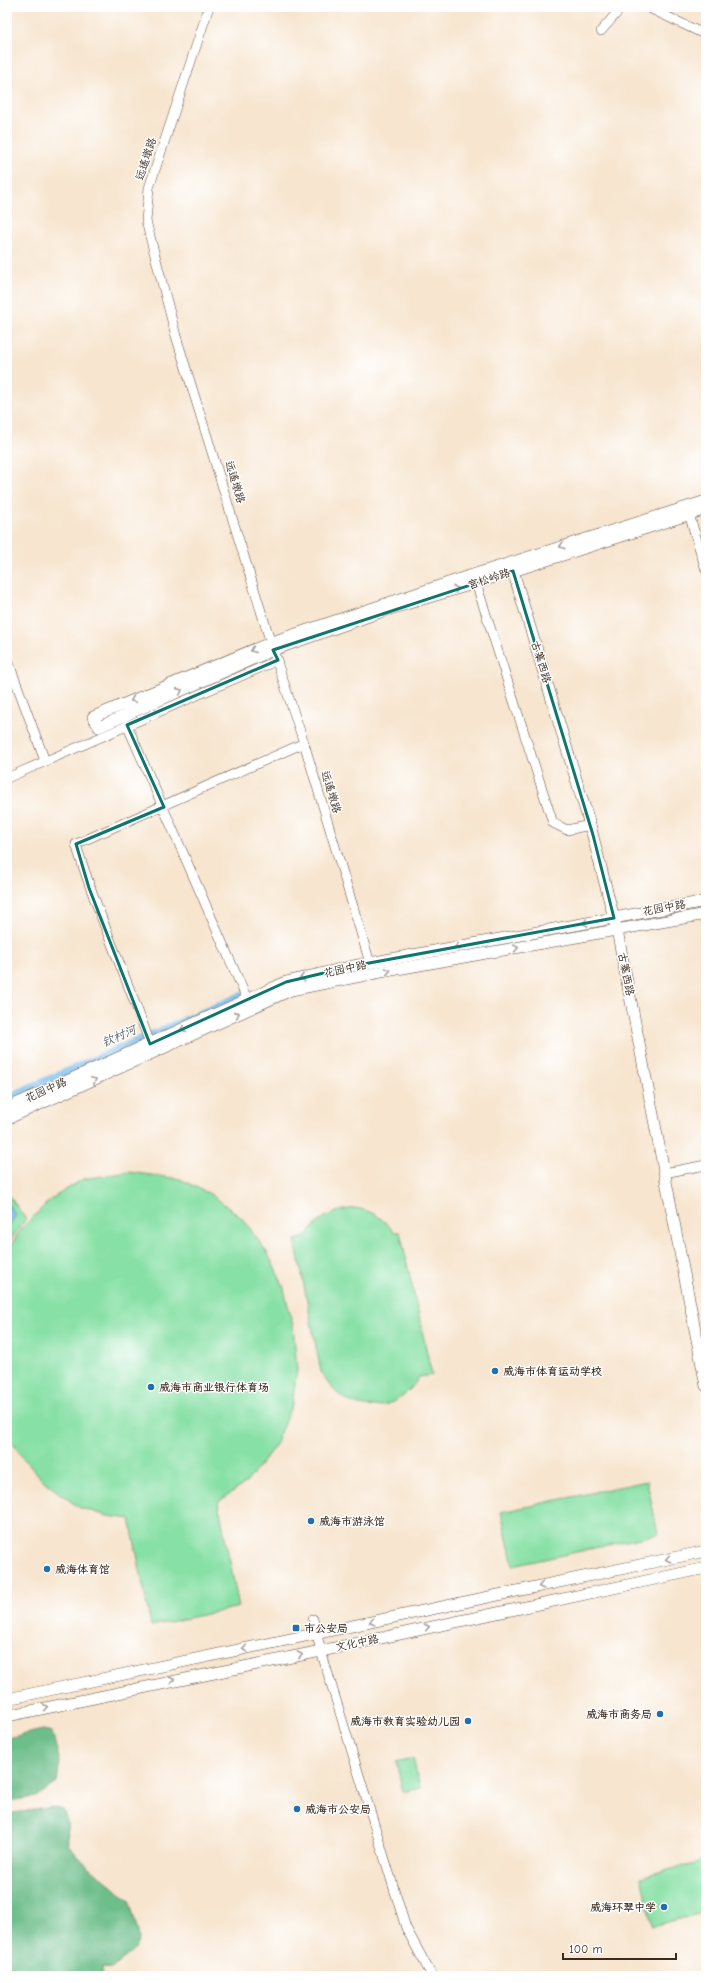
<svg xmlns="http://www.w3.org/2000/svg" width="713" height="1983" viewBox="0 0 713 1983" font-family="'Comic Neue','LXGW WenKai TC',sans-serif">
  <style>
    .green { fill: #87e0a5; stroke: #618562 }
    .forest { fill: #6dbe8a; stroke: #547454 }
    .water { fill: #75b9eb; stroke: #587284 }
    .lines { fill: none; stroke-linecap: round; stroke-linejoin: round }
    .canal { stroke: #75b9eb; stroke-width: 8 }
    .minor-casing { stroke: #574639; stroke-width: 10 }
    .major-casing { stroke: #574639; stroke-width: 12 }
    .minor { stroke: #fff; stroke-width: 9 }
    .major { stroke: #fff; stroke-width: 11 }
    .oneway { stroke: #a79f9a }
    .marked { fill: none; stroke: #0f766e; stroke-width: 3; stroke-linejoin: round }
    .poi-dot { fill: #1f6fb2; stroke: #fff; stroke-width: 1.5 }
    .labels { text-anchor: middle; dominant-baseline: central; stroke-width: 3; stroke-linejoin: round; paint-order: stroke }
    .street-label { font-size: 11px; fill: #3b2a1e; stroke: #fff }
    .poi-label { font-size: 11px; font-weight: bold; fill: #3b2a1e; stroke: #fff; text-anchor: start }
    .water-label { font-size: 12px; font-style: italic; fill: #4f5c66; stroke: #fff }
  </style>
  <rect width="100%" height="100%" fill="#fff"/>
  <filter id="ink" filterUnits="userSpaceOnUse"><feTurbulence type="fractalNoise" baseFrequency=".025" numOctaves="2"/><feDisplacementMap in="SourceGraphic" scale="8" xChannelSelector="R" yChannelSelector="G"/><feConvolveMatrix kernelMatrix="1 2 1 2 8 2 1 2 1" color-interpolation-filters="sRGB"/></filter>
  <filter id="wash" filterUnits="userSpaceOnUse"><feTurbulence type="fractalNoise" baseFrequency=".012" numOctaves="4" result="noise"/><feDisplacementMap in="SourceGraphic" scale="16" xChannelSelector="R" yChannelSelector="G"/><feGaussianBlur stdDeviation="0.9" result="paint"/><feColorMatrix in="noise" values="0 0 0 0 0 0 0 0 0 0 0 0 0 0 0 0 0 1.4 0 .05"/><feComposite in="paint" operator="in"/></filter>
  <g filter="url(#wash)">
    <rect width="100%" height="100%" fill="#f7e5cf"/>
    <!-- green -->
    <g class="green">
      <path d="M 129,1172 L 180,1179 L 212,1195 L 244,1220 L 268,1254 L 283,1285 L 293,1326 L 297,1370 L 292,1404 L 274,1447 L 247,1482 L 218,1502 L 239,1607 L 151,1626 L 130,1519 L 108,1516 L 80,1508 L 47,1484 L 25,1461 L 7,1435 L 7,1252 L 21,1229 L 51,1199 L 83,1179 Z"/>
      <path d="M 9,1196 L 26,1219 L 7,1245 L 7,1197 Z"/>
      <path d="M 356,1208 C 373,1211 384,1219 394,1232 L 400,1232 L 432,1375 L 419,1377 C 394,1419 343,1415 321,1372 L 295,1240 C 312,1236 308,1230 321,1220 C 330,1212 344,1210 356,1208 Z"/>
      <path d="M 647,1481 L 658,1534 L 513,1566 L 501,1512 Z"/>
      <path d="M 413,1758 L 420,1788 L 403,1792 L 396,1762 Z"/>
      <path d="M 706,1860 L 706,1912 L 652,1926 L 641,1877 Z"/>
    </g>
    <!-- forest -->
    <g class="forest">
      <path d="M 43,1730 L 52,1732 L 60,1762 L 57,1782 L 36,1797 L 7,1801 L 7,1738 Z"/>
      <path d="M 53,1807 L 63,1810 L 67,1820 L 68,1844 L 79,1858 L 129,1900 L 138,1931 L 139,1941 L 133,1951 L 112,1968 L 102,1967 L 102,1976 L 7,1976 L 7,1814 Z"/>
    </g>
    <!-- water -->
    <path class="water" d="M 7,1203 L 16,1216 L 7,1227 Z"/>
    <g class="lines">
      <!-- canal -->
      <path class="canal" d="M 7,1098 L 241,996"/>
    </g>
  </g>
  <g filter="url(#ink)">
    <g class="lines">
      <defs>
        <g id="minor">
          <path d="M 209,7 L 149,188 L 146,221 L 176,336 L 273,650 L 304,743 L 370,963"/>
          <path d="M 647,7 L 706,35"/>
          <path d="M 601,31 L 622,7"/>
          <path d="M 689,514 L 706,570"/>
          <path d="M 476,583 L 553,823 L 567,830 L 590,825"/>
          <path d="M 7,658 L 45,761"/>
          <path d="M 127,725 L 247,999"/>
          <path d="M 7,778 L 278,660"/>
          <path d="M 150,1044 C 127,977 96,912 76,844 L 304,743"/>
          <path d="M 664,1173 L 706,1165"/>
          <path d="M 313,1619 L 321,1651 L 406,1928 L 432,1976"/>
        </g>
        <g id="major">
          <path d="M 706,501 L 466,577 L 272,642 L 93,717 L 99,727 L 273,650 L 383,611 L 476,583 L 706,509"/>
          <path d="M 513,571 L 590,825 L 617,930 L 706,1386"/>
          <path d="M 7,1108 L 286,982 L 353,966 L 706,901"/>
          <path d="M 7,1119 L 291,990 L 386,971 L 706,914"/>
          <path d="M 7,1699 L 706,1551"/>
          <path d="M 7,1716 L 321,1651 L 706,1568"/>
        </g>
      </defs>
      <!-- minor casing -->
      <use href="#minor" class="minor-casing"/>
      <!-- major casing -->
      <use href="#major" class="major-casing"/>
      <!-- minor -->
      <use href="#minor" class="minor"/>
      <!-- major -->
      <use href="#major" class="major"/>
    </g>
    <!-- one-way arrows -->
    <defs><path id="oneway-chevron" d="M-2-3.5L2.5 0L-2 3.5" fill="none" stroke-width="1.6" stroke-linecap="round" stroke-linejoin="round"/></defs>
    <g class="oneway">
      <use href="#oneway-chevron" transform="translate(562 546) rotate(162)"/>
      <use href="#oneway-chevron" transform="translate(456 589) rotate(-17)"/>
      <use href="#oneway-chevron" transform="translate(253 650) rotate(158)"/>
      <use href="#oneway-chevron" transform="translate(180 691) rotate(-24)"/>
      <use href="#oneway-chevron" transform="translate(133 700) rotate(157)"/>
      <use href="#oneway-chevron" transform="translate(585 923) rotate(169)"/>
      <use href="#oneway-chevron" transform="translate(457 947) rotate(169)"/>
      <use href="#oneway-chevron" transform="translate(516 948) rotate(-10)"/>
      <use href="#oneway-chevron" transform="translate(388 971) rotate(-10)"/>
      <use href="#oneway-chevron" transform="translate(302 978) rotate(167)"/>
      <use href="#oneway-chevron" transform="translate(237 1014) rotate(-24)"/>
      <use href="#oneway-chevron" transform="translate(183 1029) rotate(156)"/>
      <use href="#oneway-chevron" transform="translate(94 1080) rotate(-25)"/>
      <use href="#oneway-chevron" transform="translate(668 1559) rotate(168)"/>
      <use href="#oneway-chevron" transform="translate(541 1586) rotate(168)"/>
      <use href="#oneway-chevron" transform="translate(372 1622) rotate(168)"/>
      <use href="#oneway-chevron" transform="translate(427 1627) rotate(-12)"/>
      <use href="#oneway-chevron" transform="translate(245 1649) rotate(168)"/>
      <use href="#oneway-chevron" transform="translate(300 1655) rotate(-11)"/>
      <use href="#oneway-chevron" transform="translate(172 1680) rotate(-12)"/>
      <use href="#oneway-chevron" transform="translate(45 1707) rotate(-12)"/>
    </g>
  </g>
  <!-- marked area -->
  <path class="marked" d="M 513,571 L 593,835 L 614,918 L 353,966 L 286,982 L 150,1044 L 89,888 L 76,844 L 164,807 L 127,725 L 278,660 L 273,650 Z"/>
  <!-- markers -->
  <g class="poi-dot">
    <circle cx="495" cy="1371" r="4"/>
    <circle cx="151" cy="1387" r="4"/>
    <circle cx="311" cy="1521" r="4"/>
    <circle cx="47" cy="1569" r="4"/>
    <rect x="292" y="1624" width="8" height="8" rx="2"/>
    <circle cx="660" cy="1714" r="4"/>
    <circle cx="468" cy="1721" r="4"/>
    <circle cx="297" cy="1809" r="4"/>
    <circle cx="664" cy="1907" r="4"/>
  </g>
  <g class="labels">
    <!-- street labels -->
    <g class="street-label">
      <text transform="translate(146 159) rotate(-72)">远遥墩路</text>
      <text transform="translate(235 482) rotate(73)">远遥墩路</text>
      <text transform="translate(489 579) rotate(-18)">宫松岭路</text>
      <text transform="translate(541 662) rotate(73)">古寨西路</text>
      <text transform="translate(331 792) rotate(73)">远遥墩路</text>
      <text transform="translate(664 908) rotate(-10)">花园中路</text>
      <text transform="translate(345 969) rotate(-12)">花园中路</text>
      <text transform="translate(626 974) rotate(79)">古寨西路</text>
      <text transform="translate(46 1090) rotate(-24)">花园中路</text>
      <text transform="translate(357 1643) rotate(-12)">文化中路</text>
    </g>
    <!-- poi labels -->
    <g class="poi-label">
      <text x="503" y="1371">威海市体育运动学校</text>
      <text x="159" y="1387">威海市商业银行体育场</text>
      <text x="319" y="1521">威海市游泳馆</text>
      <text x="55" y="1569">威海体育馆</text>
      <text x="304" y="1628">市公安局</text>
      <text x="652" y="1714" text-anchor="end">威海市商务局</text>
      <text x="460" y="1721" text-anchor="end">威海市教育实验幼儿园</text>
      <text x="305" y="1809">威海市公安局</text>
      <text x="656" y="1907" text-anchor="end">威海环翠中学</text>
    </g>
    <!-- water labels -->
    <g class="water-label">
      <text transform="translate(119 1036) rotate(-23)">钦村河</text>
    </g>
  </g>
  <!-- margin -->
  <rect width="713" height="1983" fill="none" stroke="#fff" stroke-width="24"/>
  <!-- scale -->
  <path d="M563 1953v6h113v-6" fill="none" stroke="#3b2a1e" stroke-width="2"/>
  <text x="569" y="1953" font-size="12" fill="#3b2a1e" stroke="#ffffff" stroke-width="3" paint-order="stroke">100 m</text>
</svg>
